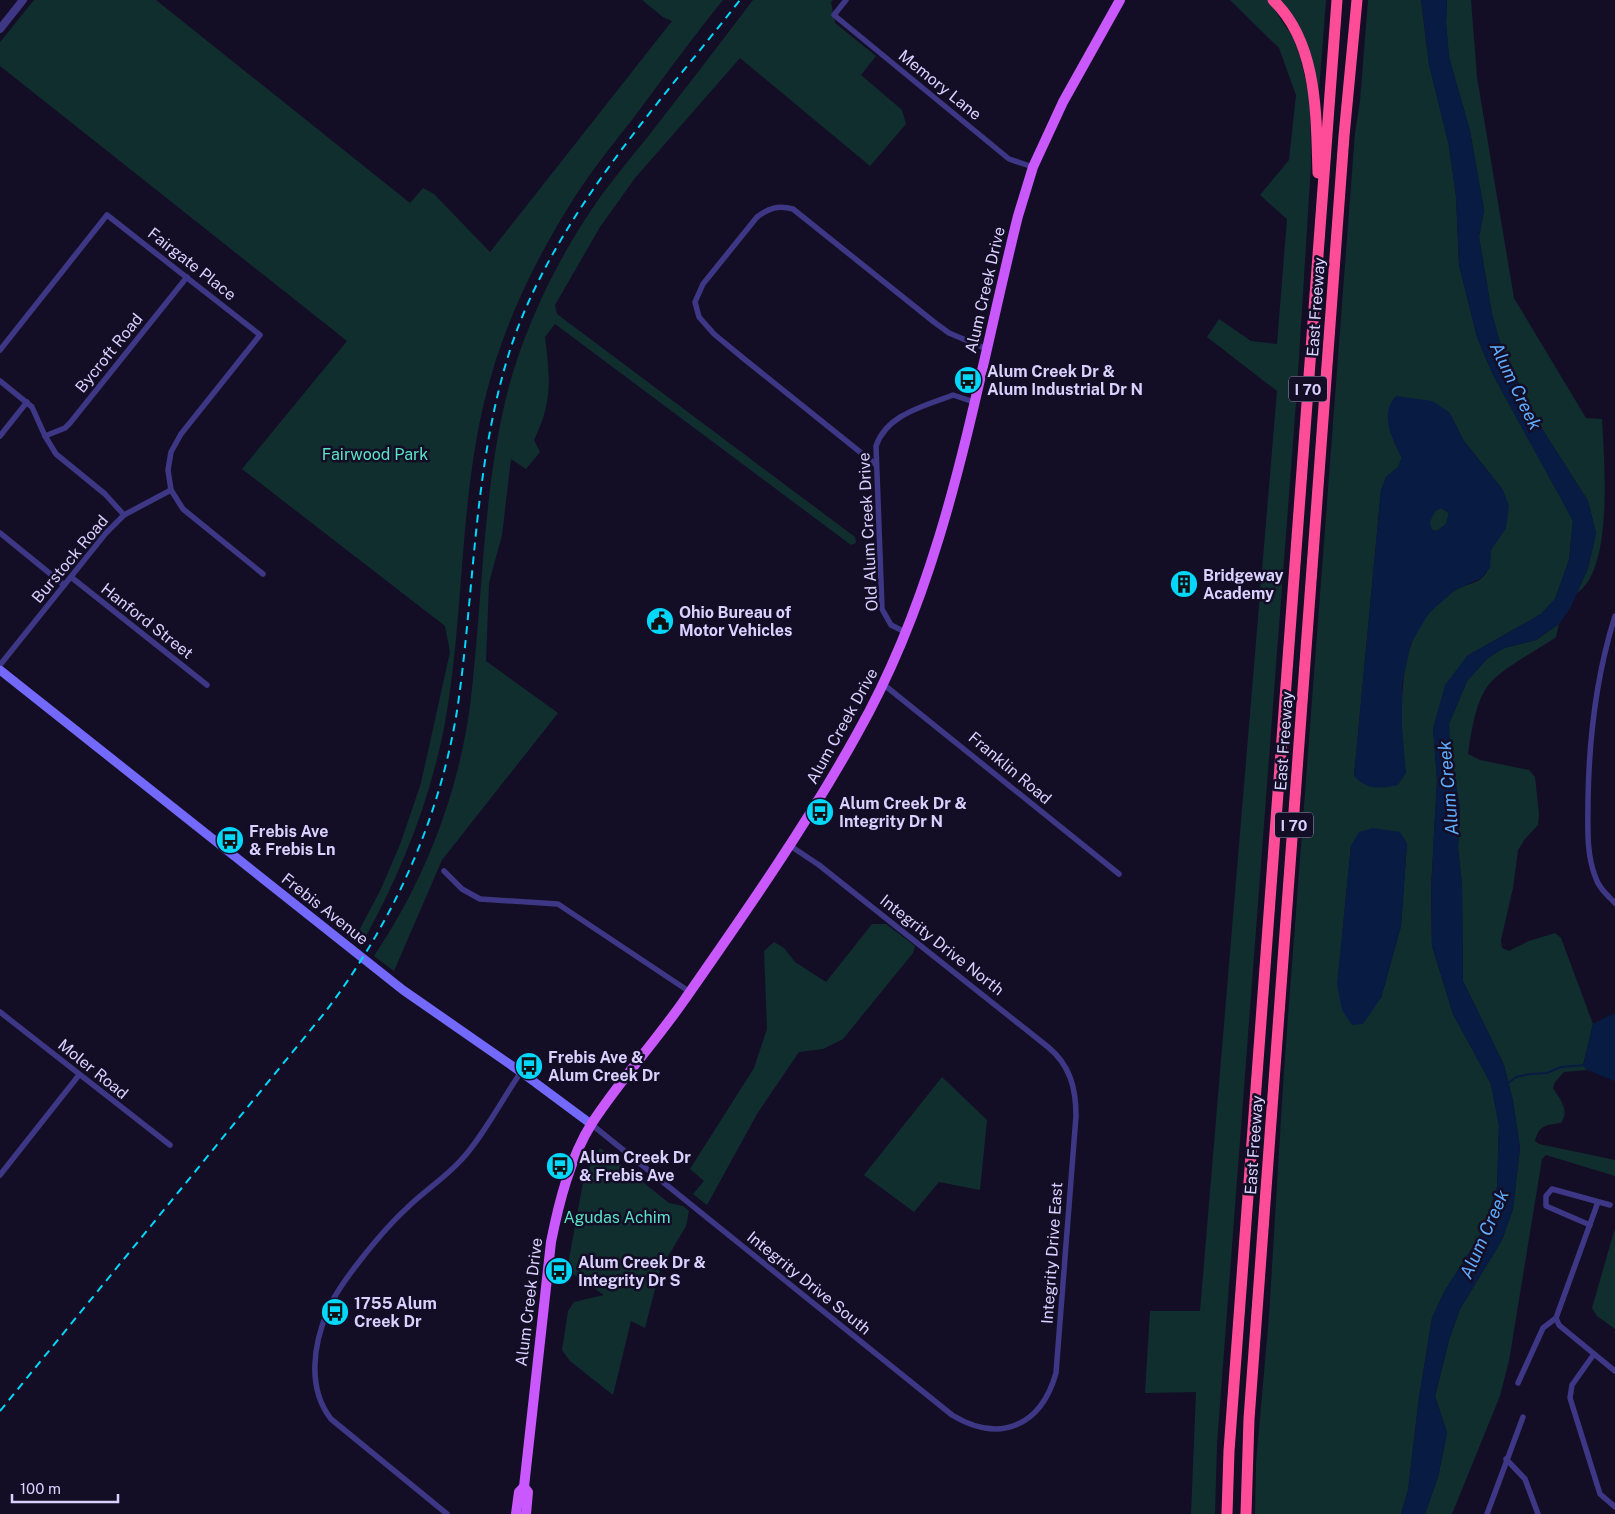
<svg xmlns="http://www.w3.org/2000/svg" width="1615" height="1514" viewBox="0 0 1615 1514" font-family="'Public Sans',sans-serif">
  <style>
    .green { fill: #112e2f; fill-rule: evenodd }
    .water { fill: #081b43; fill-rule: evenodd }
    .lines { fill: none; stroke-linecap: round; stroke-linejoin: round }
    .stream { stroke: #081b43; stroke-width: 2 }
    .minor { stroke: #3e3785; stroke-width: 5.5 }
    .tertiary { stroke: #3e3785; stroke-width: 8 }
    .secondary { stroke: #7368ff; stroke-width: 9 }
    .primary { stroke: #c958ff; stroke-width: 10 }
    .motorway { stroke: #ff4c99; stroke-width: 11 }
    .rail { stroke: #00d7fc; stroke-width: 2; stroke-dasharray: 8 6; stroke-linecap: butt }
    .labels { text-anchor: middle; dominant-baseline: central; stroke-width: 5; stroke-linejoin: round; paint-order: stroke }
    .shield { fill: #130e25; stroke: #9e96be; stroke-width: 1 }
    .shield-label { font-size: 15px; font-weight: bold; fill: #d9d1ff }
    .street-label { font-size: 16px; fill: #d9d1ff; stroke: #130e25 }
    .poi-label { font-size: 16px; font-weight: bold; fill: #d9d1ff; stroke: #130e25; text-anchor: start }
    .park-label { font-size: 16px; fill: #5ae3c7; stroke: #130e25 }
    .water-label { font-size: 18px; font-style: italic; fill: #5fadff; stroke: #130e25 }
  </style>
  <rect width="100%" height="100%" fill="#130e25"/>
  <!-- green -->
  <g class="green">
    <path d="M 34,0 L 156,0 L 410,203 L 423,188 L 434,194 L 490,252 L 672,21 L 663,17 L 642,0 L 723,0 C 693,37 666,74 638,112 C 617,139 595,166 576,195 C 535,259 501,329 484,403 C 459,508 464,617 445,723 C 430,802 400,876 361,945 L 354,940 L 381,889 L 401,842 L 421,783 L 450,652 L 445,626 L 242,469 L 347,341 L 0,66 L 0,42 Z"/>
    <path d="M 753,0 L 833,0 L 831,2 L 835,23 L 876,56 L 861,75 L 902,110 L 906,124 L 870,166 L 740,58 L 635,178 L 600,227 L 555,305 L 557,314 L 855,537 L 856,543 L 851,545 L 555,324 L 545,337 C 550,378 553,401 534,440 L 540,452 L 526,469 L 511,459 L 502,535 L 489,583 L 486,661 L 558,713 L 442,860 L 394,971 L 374,956 C 424,882 458,795 470,706 C 483,601 482,489 509,386 C 526,325 556,262 592,209 C 612,179 637,151 660,121 C 691,81 722,41 753,0 Z"/>
    <path d="M 1230,0 L 1268,0 L 1292,36 L 1300,56 L 1310,99 L 1311,165 L 1297,389 L 1217,1444 L 1215,1514 L 1191,1514 L 1196,1392 L 1145,1393 L 1150,1311 L 1200,1311 L 1277,391 L 1207,337 L 1219,319 L 1251,341 L 1277,344 L 1287,219 L 1260,195 L 1289,160 L 1296,95 L 1279,48 Z"/>
    <path d="M 1279,0 L 1326,0 L 1319,91 L 1317,91 Z"/>
    <path d="M 1368,0 L 1421,0 L 1429,64 L 1449,146 L 1456,196 L 1459,265 L 1477,337 L 1493,375 L 1573,520 L 1569,560 L 1555,599 L 1541,614 L 1467,656 L 1433,728 L 1437,780 L 1431,890 L 1432,946 L 1453,1014 L 1491,1084 L 1499,1126 L 1497,1187 L 1483,1231 L 1444,1292 L 1432,1318 L 1419,1398 L 1408,1490 L 1401,1514 L 1255,1514 L 1256,1463 L 1269,1316 L 1284,1070 L 1355,133 L 1360,101 ZM 1449,412 L 1464,441 L 1503,490 L 1506,528 C 1502,534 1494,542 1491,550 C 1487,560 1492,569 1482,578 C 1475,584 1463,585 1454,591 C 1404,625 1402,671 1402,727 L 1354,776 L 1381,490 L 1386,477 L 1398,467 L 1402,458 L 1394,442 ZM 1407,843 L 1401,926 L 1381,998 L 1342,937 L 1351,845 Z"/>
    <path d="M 1447,0 L 1471,0 L 1477,77 L 1514,298 L 1586,418 L 1602,419 C 1604,458 1614,569 1577,593 L 1588,568 L 1596,533 L 1588,501 L 1541,427 L 1503,353 L 1492,314 L 1479,237 L 1484,210 L 1470,131 L 1449,57 L 1446,23 Z"/>
    <path d="M 1441,508 L 1449,513 L 1446,524 L 1437,531 L 1432,530 L 1429,522 L 1435,511 Z"/>
    <path d="M 1559,624 L 1556,637 C 1538,650 1498,670 1487,687 C 1475,704 1471,734 1468,754 L 1480,760 L 1529,770 L 1535,777 L 1539,814 L 1538,825 L 1525,839 L 1518,850 L 1513,888 L 1501,940 L 1502,948 L 1509,951 L 1529,941 L 1555,933 L 1561,938 L 1593,1024 L 1583,1065 L 1587,1070 L 1564,1072 L 1555,1082 L 1553,1088 C 1560,1100 1570,1110 1561,1123 C 1546,1125 1539,1125 1535,1141 L 1539,1144 L 1615,1160 L 1615,1176 L 1546,1155 L 1542,1159 L 1509,1361 L 1500,1396 L 1452,1514 L 1425,1514 L 1438,1477 L 1447,1433 L 1435,1396 L 1449,1340 L 1460,1309 L 1502,1240 L 1513,1209 L 1520,1148 L 1513,1101 L 1504,1065 L 1463,981 L 1462,885 L 1458,848 L 1460,808 L 1450,749 L 1449,724 L 1467,681 L 1488,658 L 1504,648 L 1536,640 Z"/>
    <path d="M 872,924 L 886,924 L 915,946 L 913,953 L 843,1039 L 823,1049 L 799,1052 L 757,1114 L 707,1205 L 693,1194 L 704,1181 L 690,1169 L 754,1068 L 767,1029 L 764,951 L 774,942 L 784,948 L 795,962 L 826,982 Z"/>
    <path d="M 942,1077 L 987,1120 L 980,1190 L 939,1182 L 914,1212 L 864,1175 Z"/>
    <path d="M 600,1148 L 669,1203 L 683,1206 L 689,1211 L 686,1226 L 660,1270 L 645,1328 L 631,1321 L 613,1395 L 570,1361 L 562,1350 L 568,1311 L 574,1302 L 604,1295 L 567,1270 L 584,1177 Z"/>
    <path d="M 1615,1228 L 1615,1329 L 1597,1316 L 1592,1308 Z"/>
  </g>
  <!-- water -->
  <g class="water">
    <path d="M 1421,0 L 1447,0 L 1446,23 L 1449,57 L 1470,131 L 1484,210 L 1479,237 L 1492,314 L 1503,353 L 1541,427 L 1588,501 L 1596,533 L 1588,568 L 1571,607 L 1559,624 L 1536,640 L 1504,648 L 1488,658 L 1467,681 L 1449,724 L 1450,749 L 1460,808 L 1458,848 L 1462,885 L 1463,981 L 1504,1065 L 1513,1101 L 1520,1148 L 1513,1209 L 1502,1240 L 1460,1309 L 1449,1340 L 1435,1396 L 1447,1433 L 1438,1477 L 1425,1514 L 1401,1514 L 1408,1490 L 1419,1398 L 1432,1318 L 1444,1292 L 1483,1231 L 1497,1187 L 1499,1126 L 1491,1084 L 1453,1014 L 1432,946 L 1431,890 L 1437,780 L 1433,728 L 1445,685 L 1467,656 L 1541,614 L 1555,599 L 1569,560 L 1573,521 L 1493,375 L 1477,337 L 1459,265 L 1456,196 L 1449,146 L 1429,64 Z"/>
    <path d="M 1396,396 L 1432,401 L 1449,412 L 1464,441 L 1503,490 L 1509,506 L 1506,528 L 1491,550 L 1490,568 L 1481,578 L 1455,590 L 1429,613 L 1411,643 L 1402,684 L 1402,727 L 1406,773 L 1398,785 C 1380,789 1367,790 1354,776 L 1381,490 L 1386,477 L 1398,467 L 1402,458 C 1392,438 1379,415 1396,396 ZM 1441,508 L 1449,513 L 1446,524 L 1437,531 L 1432,530 L 1430,522 L 1435,511 Z"/>
    <path d="M 1373,828 L 1400,832 L 1407,843 L 1401,926 L 1381,998 L 1363,1024 L 1352,1025 L 1342,1010 L 1337,984 L 1351,845 L 1359,832 Z"/>
    <path d="M 1615,1013 L 1615,1081 L 1587,1070 L 1583,1066 L 1593,1024 Z"/>
  </g>
  <g class="lines">
    <!-- stream -->
    <path class="stream" d="M 1507,1084 L 1516,1077 L 1530,1074 L 1547,1073 L 1561,1067 L 1585,1065"/>
    <!-- minor -->
    <g class="minor">
      <path d="M 846,0 L 834,15 L 1009,159 L 1033,167"/>
      <path d="M 0,350 L 107,215 L 260,335 L 181,434 L 171,452 L 168,470 L 171,490 L 183,509 L 263,574"/>
      <path d="M 0,381 L 32,407 L 45,436 L 56,454 L 105,494 L 124,515"/>
      <path d="M 0,436 L 27,402"/>
      <path d="M 45,436 L 65,428 L 70,423 L 187,277"/>
      <path d="M 875,464 L 743,358 L 714,334 L 699,317 L 695,302 L 703,284 L 757,217 C 769,208 778,205 793,209 L 934,322 L 949,333 L 987,349"/>
      <path d="M 0,533 L 64,585"/>
      <path d="M 71,577 L 207,685"/>
      <path d="M 1615,616 C 1596,676 1589,738 1588,800 C 1588,826 1586,852 1595,876 C 1598,887 1607,895 1615,903"/>
      <path d="M 907,633 L 891,625 L 882,609 L 876,446 C 887,414 925,406 953,395 L 974,402"/>
      <path d="M 0,665 L 106,533 L 124,515 L 171,490"/>
      <path d="M 883,684 L 1119,874"/>
      <path d="M 444,871 L 462,889 L 480,899 L 558,904 L 690,992"/>
      <path d="M 0,1012 L 170,1145"/>
      <path d="M 591,1124 L 952,1415 C 1000,1444 1041,1426 1056,1373 L 1076,1116 C 1076,1088 1070,1065 1048,1047 L 819,865 L 789,845"/>
      <path d="M 0,1175 L 79,1075"/>
      <path d="M 1598,1202 L 1556,1318 L 1559,1325 L 1615,1371"/>
      <path d="M 1590,1225 L 1546,1206 L 1546,1196 L 1552,1189 L 1610,1205"/>
      <path d="M 1594,1354 L 1572,1385 L 1570,1398 L 1600,1494 L 1615,1507"/>
      <path d="M 1518,1383 L 1543,1328 L 1556,1318"/>
      <path d="M 1506,1459 L 1525,1479 L 1538,1514"/>
      <path d="M 447,1514 L 331,1419 C 307,1388 313,1345 328,1310 C 339,1283 384,1229 407,1208 C 424,1191 445,1178 461,1160 C 482,1138 503,1098 521,1072"/>
      <path d="M 1487,1514 L 1523,1417"/>
    </g>
    <!-- tertiary -->
    <path class="tertiary" d="M 0,29 L 23,0"/>
    <!-- secondary -->
    <path class="secondary" d="M 0,670 L 403,990 L 521,1072 L 591,1124"/>
    <!-- primary -->
    <g class="primary">
      <path d="M 524,1487 L 528,1492 L 526,1514"/>
      <path d="M 516,1514 L 519,1492 L 524,1487 L 551,1242 C 559,1202 570,1158 592,1123 C 620,1080 656,1041 685,999 C 745,913 806,826 857,734 C 948,574 974,392 1018,216 L 1033,167 L 1063,102 L 1120,0"/>
    </g>
    <!-- motorway -->
    <g class="motorway">
      <path d="M 1273,0 C 1318,43 1316,115 1318,173"/>
      <path d="M 1227,1514 L 1229,1451 L 1337,0"/>
      <path d="M 1246,1514 L 1249,1419 L 1344,136 L 1357,0"/>
    </g>
    <!-- rail -->
    <path class="rail" d="M 0,1411 L 326,1011 C 393,922 439,821 457,711 C 475,590 473,467 510,350 C 552,220 657,106 740,0"/>
  </g>
  <!-- icons -->
  <defs>
    <symbol id="bus-disc" viewBox="-11 -11 22 22"><circle r="9.5" fill="#00d7fc" stroke="#130e25"/><path d="M-5-6H5V4H4V6H2V4H-2V6H-4V4H-5ZM-3.5-4V0h7V-4ZM-3.5 1.2v1.5H-2V1.2ZM2 1.2v1.5H3.5V1.2Z" fill="#111"/></symbol>
    <symbol id="building-disc" viewBox="-11 -11 22 22"><circle r="9.5" fill="#00d7fc" stroke="#130e25"/><path d="M-4-6H4V6H1V3H-1V6H-4ZM-2.5-4.3h1.7v1.8h-1.7ZM.8-4.3h1.7v1.8H.8ZM-2.5-1h1.7V.8h-1.7ZM.8-1h1.7V.8H.8Z" fill="#111"/></symbol>
    <symbol id="civic-disc" viewBox="-11 -11 22 22"><circle r="9.5" fill="#00d7fc" stroke="#130e25"/><path d="M-.6-6.5H3V-4.5H.6V-3L4-1V1h2V6H-6V1h2V-1L-.6-3ZM-1.2 2.5V6h2.4V2.5Z" fill="#111"/></symbol>
  </defs>
  <g fill-rule="evenodd">
    <use href="#bus-disc" x="952" y="364" width="32" height="32"/>
    <use href="#building-disc" x="1168" y="568" width="32" height="32"/>
    <use href="#civic-disc" x="644" y="605" width="32" height="32"/>
    <use href="#bus-disc" x="804" y="796" width="32" height="32"/>
    <use href="#bus-disc" x="214" y="824" width="32" height="32"/>
    <use href="#bus-disc" x="513" y="1050" width="32" height="32"/>
    <use href="#bus-disc" x="544" y="1150" width="32" height="32"/>
    <use href="#bus-disc" x="543" y="1255" width="32" height="32"/>
    <use href="#bus-disc" x="319" y="1296" width="32" height="32"/>
  </g>
  <g class="labels">
    <!-- shield labels -->
    <g class="shield">
      <rect x="1289" y="376.5" width="38" height="25" rx="4"/>
      <rect x="1275" y="812.5" width="38" height="25" rx="4"/>
    </g>
    <g class="shield-label">
      <text x="1308" y="389">I 70</text>
      <text x="1294" y="825">I 70</text>
    </g>
    <!-- street labels -->
    <g class="street-label">
      <text transform="translate(940 85) rotate(39)">Memory Lane</text>
      <text transform="translate(192 264) rotate(38)">Fairgate Place</text>
      <text transform="translate(985 290) rotate(-77)">Alum Creek Drive</text>
      <text transform="translate(1316 307) rotate(-86)">East Freeway</text>
      <text transform="translate(109 353) rotate(-51)">Bycroft Road</text>
      <text transform="translate(868 532) rotate(-93)">Old Alum Creek Drive</text>
      <text transform="translate(70 559) rotate(-50)">Burstock Road</text>
      <text transform="translate(147 621) rotate(38)">Hanford Street</text>
      <text transform="translate(842 726) rotate(-61)">Alum Creek Drive</text>
      <text transform="translate(1284 741) rotate(-86)">East Freeway</text>
      <text transform="translate(1010 768) rotate(40)">Franklin Road</text>
      <text transform="translate(325 909) rotate(38)">Frebis Avenue</text>
      <text transform="translate(942 945) rotate(38)">Integrity Drive North</text>
      <text transform="translate(93 1069) rotate(39)">Moler Road</text>
      <text transform="translate(1254 1145) rotate(-86)">East Freeway</text>
      <text transform="translate(1052 1253) rotate(-86)">Integrity Drive East</text>
      <text transform="translate(809 1283) rotate(39)">Integrity Drive South</text>
      <text transform="translate(529 1302) rotate(-83)">Alum Creek Drive</text>
    </g>
    <!-- poi labels -->
    <g class="poi-label">
      <text x="987" y="371">Alum Creek Dr &amp;<tspan x="987" dy="18">Alum Industrial Dr N</tspan></text>
      <text x="1203" y="575">Bridgeway<tspan x="1203" dy="18">Academy</tspan></text>
      <text x="679" y="612">Ohio Bureau of<tspan x="679" dy="18">Motor Vehicles</tspan></text>
      <text x="839" y="803">Alum Creek Dr &amp;<tspan x="839" dy="18">Integrity Dr N</tspan></text>
      <text x="249" y="831">Frebis Ave<tspan x="249" dy="18">&amp; Frebis Ln</tspan></text>
      <text x="548" y="1057">Frebis Ave &amp;<tspan x="548" dy="18">Alum Creek Dr</tspan></text>
      <text x="579" y="1157">Alum Creek Dr<tspan x="579" dy="18">&amp; Frebis Ave</tspan></text>
      <text x="578" y="1262">Alum Creek Dr &amp;<tspan x="578" dy="18">Integrity Dr S</tspan></text>
      <text x="354" y="1303">1755 Alum<tspan x="354" dy="18">Creek Dr</tspan></text>
    </g>
    <!-- park labels -->
    <g class="park-label">
      <text x="375" y="454">Fairwood Park</text>
      <text x="617" y="1217">Agudas Achim</text>
    </g>
    <!-- water labels -->
    <g class="water-label">
      <text transform="translate(1516 386) rotate(64)">Alum Creek</text>
      <text transform="translate(1448 788) rotate(-95)">Alum Creek</text>
      <text transform="translate(1484 1234) rotate(-66)">Alum Creek</text>
    </g>
  </g>
  <!-- scale -->
  <path d="M12 1494v8h106v-8" fill="none" stroke="#d9d1ff" stroke-width="2.5"/>
  <text x="20" y="1494" font-size="15" fill="#d9d1ff" stroke="#130e25" stroke-width="4" paint-order="stroke">100 m</text>
</svg>
